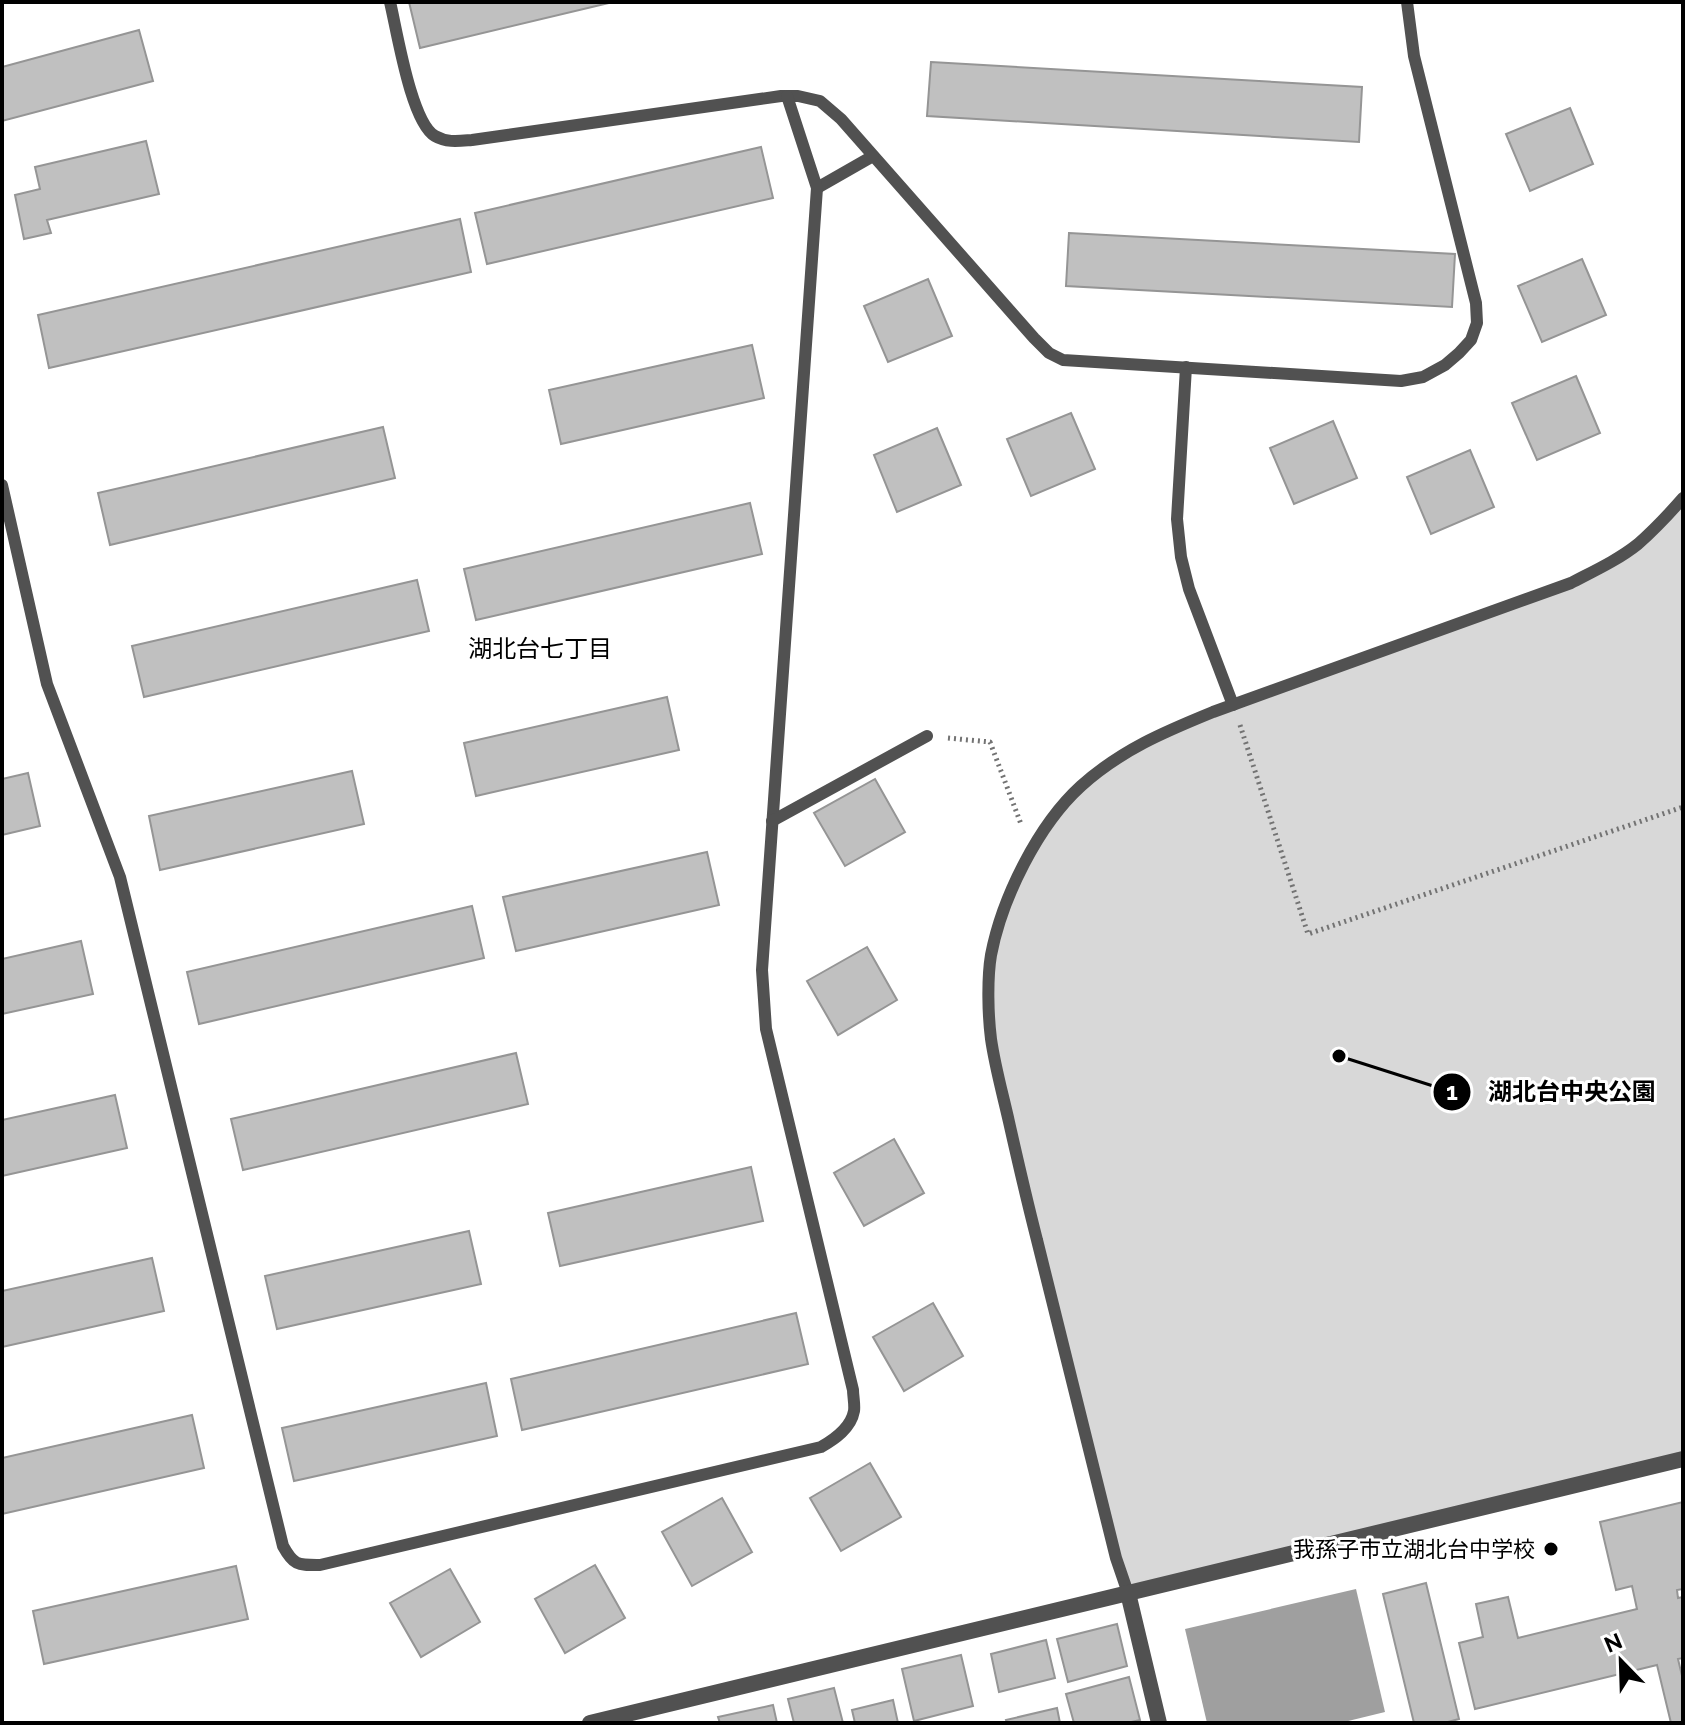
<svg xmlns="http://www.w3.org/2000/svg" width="1685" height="1725" viewBox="0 0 1685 1725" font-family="Raleway,'Noto Sans JP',sans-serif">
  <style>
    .green { fill: #d8d8d8 }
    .water { fill: #9f9f9f }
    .building { fill: #c0c0c0; stroke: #959595; stroke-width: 2 }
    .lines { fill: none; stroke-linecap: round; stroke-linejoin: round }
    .path { stroke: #737373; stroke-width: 5; stroke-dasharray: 2 4; stroke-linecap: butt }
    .service { stroke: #515151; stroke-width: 12 }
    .minor { stroke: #515151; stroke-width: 16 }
    .poi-dot { fill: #000; stroke: #fff; stroke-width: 3 }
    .labels { text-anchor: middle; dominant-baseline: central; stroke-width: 6; stroke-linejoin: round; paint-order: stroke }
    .poi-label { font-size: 22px; fill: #000; stroke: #fff; text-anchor: end }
    .neighbourhood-label { font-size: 24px; fill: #000; stroke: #fff }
    .leader { fill: none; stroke: #000; stroke-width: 3 }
    .callout-dot { fill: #000; stroke: #fff; stroke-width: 3 }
    .mark-label { font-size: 24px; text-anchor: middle; font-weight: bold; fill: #fff }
    .callout-label { font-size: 24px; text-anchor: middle; font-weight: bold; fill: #000; stroke: #fff; stroke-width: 6; stroke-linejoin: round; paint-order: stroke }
  </style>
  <rect width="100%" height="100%" fill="#fff"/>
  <!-- green -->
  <path class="green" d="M 1683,498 L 1683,1459 L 1128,1593 L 998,1075 L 991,957 L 1014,884 L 1080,787 L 1132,749 L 1603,567 Z"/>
  <!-- water -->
  <path class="water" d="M 1356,1589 L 1385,1712 L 1340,1723 L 1207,1723 L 1185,1629 Z"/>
  <!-- building -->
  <g class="building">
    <path d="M 409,2 L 613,2 L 420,48 Z"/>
    <path d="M 139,30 L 153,81 L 2,121 L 2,67 Z"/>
    <path d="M 931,62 L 1362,87 L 1359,142 L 927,116 Z"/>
    <path d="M 1570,108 L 1593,164 L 1530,191 L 1506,134 Z"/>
    <path d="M 146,141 L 159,194 L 47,220 L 51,233 L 24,239 L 15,195 L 40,189 L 35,167 Z"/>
    <path d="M 761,147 L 773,198 L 487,264 L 475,213 Z"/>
    <path d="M 460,219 L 471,272 L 49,368 L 38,315 Z"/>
    <path d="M 1069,233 L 1455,254 L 1452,307 L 1066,286 Z"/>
    <path d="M 1582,259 L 1606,315 L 1542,342 L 1518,286 Z"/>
    <path d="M 928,279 L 952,336 L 888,362 L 864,306 Z"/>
    <path d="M 752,345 L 764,398 L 561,444 L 549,390 Z"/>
    <path d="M 1576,376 L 1600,433 L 1537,460 L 1512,403 Z"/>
    <path d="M 1071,413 L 1095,469 L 1031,496 L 1007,439 Z"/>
    <path d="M 1333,421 L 1357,478 L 1294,504 L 1270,448 Z"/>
    <path d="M 383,427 L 395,478 L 110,545 L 98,493 Z"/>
    <path d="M 937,428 L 961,485 L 897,512 L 874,455 Z"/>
    <path d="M 1470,450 L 1494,507 L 1431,534 L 1407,477 Z"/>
    <path d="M 750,503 L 762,554 L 476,620 L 464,569 Z"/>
    <path d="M 417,580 L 429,631 L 144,697 L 132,646 Z"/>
    <path d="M 667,697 L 679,750 L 476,796 L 464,743 Z"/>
    <path d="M 352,771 L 364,824 L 160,870 L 149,816 Z"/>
    <path d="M 28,773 L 40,826 L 2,835 L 2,779 Z"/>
    <path d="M 875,779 L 905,832 L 845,866 L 814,813 Z"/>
    <path d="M 707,852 L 719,905 L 516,951 L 503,897 Z"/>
    <path d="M 472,906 L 484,958 L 199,1024 L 187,972 Z"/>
    <path d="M 81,941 L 93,994 L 2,1014 L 2,959 Z"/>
    <path d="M 867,947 L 897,1000 L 838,1035 L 807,981 Z"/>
    <path d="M 516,1053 L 528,1104 L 243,1170 L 231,1119 Z"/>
    <path d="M 115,1095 L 127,1148 L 2,1176 L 2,1120 Z"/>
    <path d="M 894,1139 L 924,1193 L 864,1226 L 834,1173 Z"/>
    <path d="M 751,1167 L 763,1221 L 560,1266 L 548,1213 Z"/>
    <path d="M 469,1231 L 481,1284 L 277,1329 L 265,1276 Z"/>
    <path d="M 152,1258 L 164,1311 L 2,1347 L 2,1291 Z"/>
    <path d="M 933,1303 L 963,1356 L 904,1391 L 873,1337 Z"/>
    <path d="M 796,1313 L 808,1364 L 522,1430 L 511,1379 Z"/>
    <path d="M 486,1383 L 497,1436 L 294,1481 L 282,1428 Z"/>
    <path d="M 192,1415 L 204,1468 L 2,1514 L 2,1458 Z"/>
    <path d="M 870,1463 L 901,1517 L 841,1551 L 810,1498 Z"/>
    <path d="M 722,1498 L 752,1552 L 692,1586 L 662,1532 Z"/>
    <path d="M 1683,1502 L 1683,1589 L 1677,1590 L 1678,1598 L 1683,1597 L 1683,1658 L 1678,1659 L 1683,1680 L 1683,1723 L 1671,1723 L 1657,1665 L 1475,1709 L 1459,1643 L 1483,1637 L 1476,1604 L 1508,1597 L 1518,1638 L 1637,1609 L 1632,1586 L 1616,1590 L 1600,1522 Z"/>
    <path d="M 595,1565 L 625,1618 L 565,1653 L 535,1599 Z"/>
    <path d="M 236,1566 L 248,1619 L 44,1664 L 33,1611 Z"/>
    <path d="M 450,1569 L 480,1622 L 421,1657 L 390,1603 Z"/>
    <path d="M 1426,1583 L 1459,1719 L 1444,1723 L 1414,1723 L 1383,1594 Z"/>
    <path d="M 1117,1624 L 1127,1666 L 1068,1682 L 1057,1639 Z"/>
    <path d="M 1046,1640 L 1055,1678 L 999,1692 L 991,1654 Z"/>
    <path d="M 961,1655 L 973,1706 L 914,1721 L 902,1669 Z"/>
    <path d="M 1129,1677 L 1140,1720 L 1127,1723 L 1074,1723 L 1066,1694 Z"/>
    <path d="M 834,1688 L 843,1723 L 794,1723 L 788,1699 Z"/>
    <path d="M 893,1700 L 898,1723 L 855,1723 L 852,1710 Z"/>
    <path d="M 773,1705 L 777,1723 L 720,1723 L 718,1717 Z"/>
    <path d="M 1057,1708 L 1060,1723 L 1007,1723 L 1006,1720 Z"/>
  </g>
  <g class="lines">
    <!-- path -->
    <g class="path">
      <path d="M 1240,725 L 1308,934 L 1683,807"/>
      <path d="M 948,738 L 990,742 L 1021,824"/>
    </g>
    <!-- service -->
    <g class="service">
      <path d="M 390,2 C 397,31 411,122 435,136 C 447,143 459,141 472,140 L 781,96 L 798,96 L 820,101 L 841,119 L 1034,338 L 1049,353 L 1063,360 L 1401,381 L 1423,377 L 1445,365 L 1459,353 L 1471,340 L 1477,323 L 1476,303 L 1414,56 L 1407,2"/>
      <path d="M 817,188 L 873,156"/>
      <path d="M 1186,367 L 1177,519 L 1181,557 L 1189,589 L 1233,705"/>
      <path d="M 2,485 L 47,684 L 120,877 L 283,1546 C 294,1566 298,1565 320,1565 L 821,1447 C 835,1439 851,1428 854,1411 C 855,1405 853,1396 853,1390 L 766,1029 L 762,970 L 817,188 L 787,96"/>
      <path d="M 772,821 L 927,736"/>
      <path d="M 1128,1593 L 1116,1558 C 1089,1452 1063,1346 1037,1240 C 1027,1201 1018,1162 1009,1122 C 1003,1095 995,1067 991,1039 C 988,1015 987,979 991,955 C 1002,898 1038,825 1081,786 C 1121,750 1164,732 1213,712 L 1571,583 C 1594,571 1618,560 1638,544 C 1654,530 1669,514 1683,498"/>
    </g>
    <!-- minor -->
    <g class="minor">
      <path d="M 1128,1593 L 1159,1723"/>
      <path d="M 590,1723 L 1683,1459"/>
    </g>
  </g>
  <!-- markers -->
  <circle class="poi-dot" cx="1551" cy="1549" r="8"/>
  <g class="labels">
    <!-- poi labels -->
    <g class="poi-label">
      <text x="1535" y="1549">我孫子市立湖北台中学校</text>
    </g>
    <!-- neighbourhood labels -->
    <g class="neighbourhood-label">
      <text x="540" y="648">湖北台七丁目</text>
    </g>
  </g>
  <!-- callouts -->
  <path class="leader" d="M1339 1056L1452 1092"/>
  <g class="callout-dot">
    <circle cx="1339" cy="1056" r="8"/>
    <circle cx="1452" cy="1092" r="20"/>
  </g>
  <g class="mark-label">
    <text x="1452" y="1100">1</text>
  </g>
  <g class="callout-label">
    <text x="1572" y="1100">湖北台中央公園</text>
  </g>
  <!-- border -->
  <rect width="1685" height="1725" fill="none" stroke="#000000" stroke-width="8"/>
  <!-- north arrow -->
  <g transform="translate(1621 1661) rotate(337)" stroke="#ffffff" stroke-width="6" paint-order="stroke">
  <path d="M0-6L14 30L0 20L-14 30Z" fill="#000000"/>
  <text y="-12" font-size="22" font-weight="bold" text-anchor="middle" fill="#000000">N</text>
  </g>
</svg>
